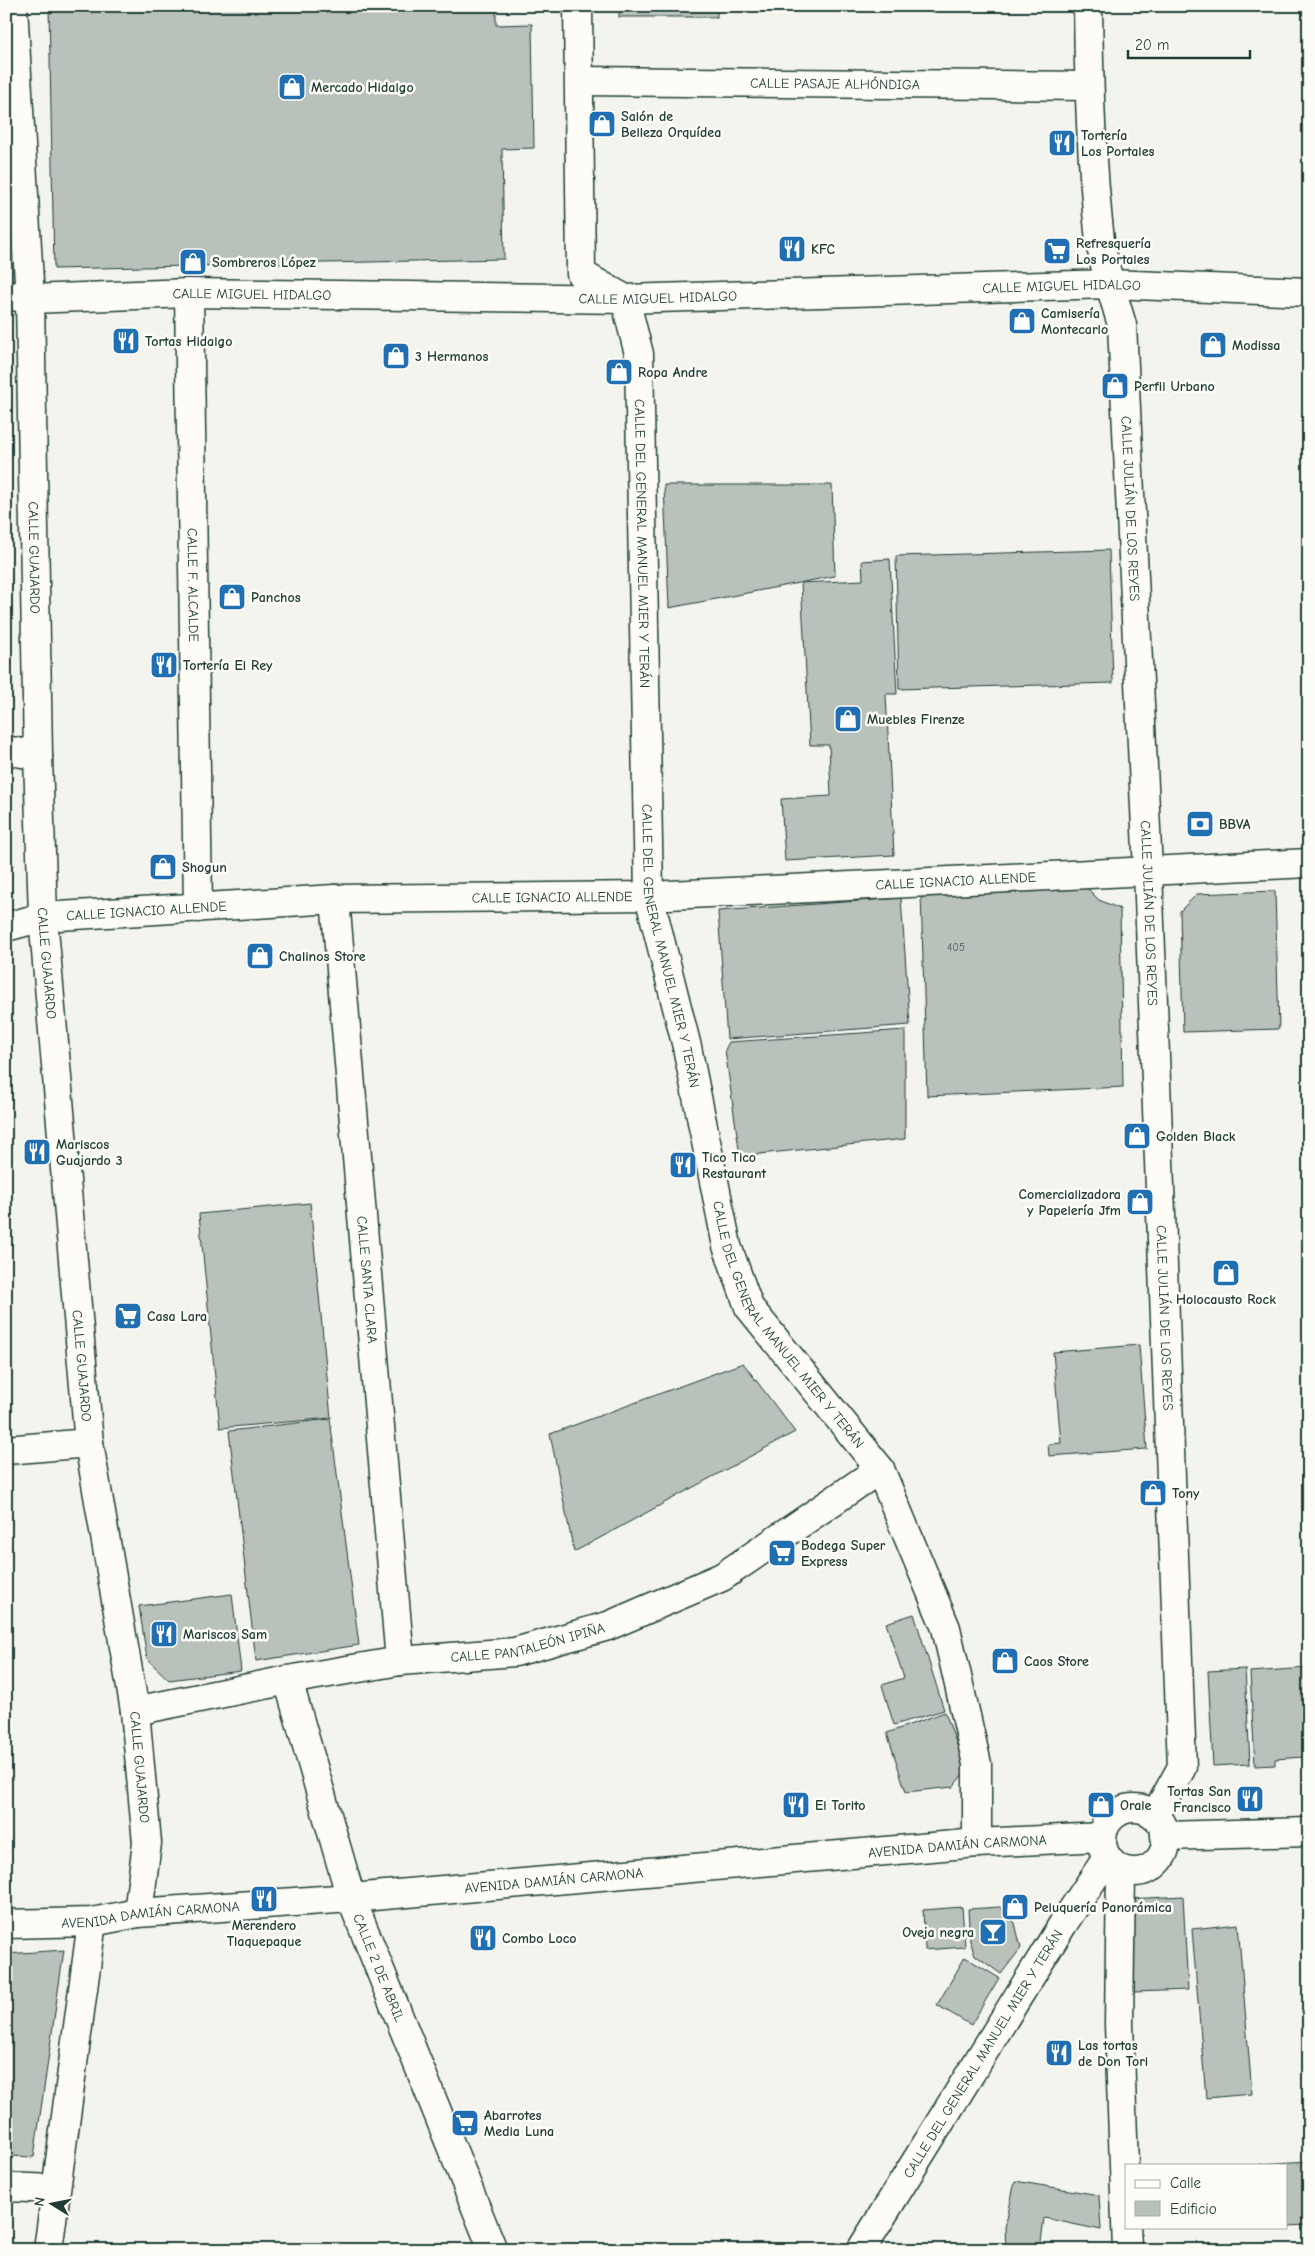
<svg xmlns="http://www.w3.org/2000/svg" width="1315" height="2256" viewBox="0 0 1315 2256" font-family="'Comic Neue',sans-serif">
  <style>
    .building { fill: #b9c1bb; stroke: #1f3d34 }
    .lines { fill: none; stroke-linecap: round; stroke-linejoin: round }
    .pedestrian-casing { stroke: #1f3d34; stroke-width: 31 }
    .minor-casing { stroke: #1f3d34; stroke-width: 31 }
    .secondary-casing { stroke: #1f3d34; stroke-width: 31 }
    .pedestrian { stroke: #fdfcf7; stroke-width: 28 }
    .minor { stroke: #fdfcf7; stroke-width: 28 }
    .secondary { stroke: #fdfcf7; stroke-width: 28 }
    .labels { text-anchor: middle; dominant-baseline: central; stroke-width: 5; stroke-linejoin: round; paint-order: stroke }
    .number-label { font-size: 11px; fill: #465e56 }
    .street-label { font-size: 14px; fill: #1f3d34; stroke: #fdfcf7 }
    .poi-label { font-size: 14px; font-weight: bold; fill: #1f3d34; stroke: #fdfcf7; text-anchor: start }
  </style>
  <rect width="100%" height="100%" fill="#f4f4ef"/>
  <filter id="ink" filterUnits="userSpaceOnUse"><feTurbulence type="fractalNoise" baseFrequency=".02" numOctaves="2"/><feDisplacementMap in="SourceGraphic" scale="10" xChannelSelector="R" yChannelSelector="G"/><feConvolveMatrix kernelMatrix="1 2 1 2 8 2 1 2 1" color-interpolation-filters="sRGB"/></filter>
  <g filter="url(#ink)">
    <!-- building -->
    <g class="building">
      <path d="M 49,6 L 496,6 L 496,25 L 532,24 L 534,148 L 502,149 L 504,259 L 54,269 Z"/>
      <rect x="619" y="6" width="98" height="11"/>
      <path d="M 664,485 L 832,485 L 835,576 L 669,608 Z"/>
      <path d="M 1109,550 L 1113,683 L 899,689 L 896,556 Z"/>
      <path d="M 890,559 L 897,694 L 886,694 L 894,855 L 785,861 L 781,799 L 831,796 L 829,745 L 810,745 L 801,583 L 863,580 L 862,561 Z"/>
      <path d="M 1085,886 L 1099,900 L 1120,909 L 1123,1087 L 927,1096 L 921,893 Z"/>
      <path d="M 1275,891 L 1279,1029 L 1183,1032 L 1180,911 L 1197,894 Z"/>
      <path d="M 901,898 L 910,1025 L 727,1039 L 718,911 Z"/>
      <path d="M 905,1030 L 905,1139 L 740,1156 L 725,1050 L 729,1042 Z"/>
      <path d="M 310,1203 L 331,1418 L 220,1428 L 199,1214 Z"/>
      <path d="M 1139,1345 L 1147,1449 L 1049,1456 L 1048,1444 L 1061,1443 L 1053,1352 Z"/>
      <path d="M 743,1363 L 795,1432 L 574,1552 L 550,1434 Z"/>
      <path d="M 330,1419 L 359,1645 L 256,1661 L 229,1431 Z"/>
      <path d="M 232,1594 L 241,1671 L 169,1680 L 147,1659 L 139,1606 Z"/>
      <path d="M 914,1614 L 944,1710 L 894,1725 L 882,1685 L 904,1678 L 886,1623 Z"/>
      <path d="M 1309,1668 L 1309,1763 L 1303,1763 L 1303,1757 L 1275,1759 L 1275,1765 L 1255,1766 L 1250,1672 Z"/>
      <path d="M 1245,1669 L 1250,1764 L 1213,1766 L 1208,1671 Z"/>
      <path d="M 945,1712 L 966,1770 L 953,1787 L 906,1792 L 887,1733 Z"/>
      <path d="M 1183,1896 L 1188,1990 L 1134,1992 L 1129,1899 Z"/>
      <path d="M 962,1907 L 965,1947 L 925,1950 L 923,1910 Z"/>
      <path d="M 1000,1907 L 1015,1923 L 1021,1948 L 1001,1974 L 975,1955 L 970,1941 L 968,1909 Z"/>
      <path d="M 1238,1924 L 1252,2094 L 1206,2098 L 1192,1929 Z"/>
      <path d="M 64,1950 L 34,2157 L 6,2156 L 6,1954 Z"/>
      <path d="M 965,1957 L 999,1978 L 971,2025 L 937,2005 Z"/>
      <path d="M 1309,2161 L 1309,2225 L 1286,2226 L 1286,2165 L 1261,2164 Z"/>
      <path d="M 1015,2181 L 1099,2195 L 1101,2230 L 1044,2218 L 1040,2250 L 1006,2250 L 1005,2228 Z"/>
    </g>
    <g class="lines">
      <defs>
        <g id="pedestrian">
          <path id="s1" d="M 580,81 L 1089,86"/>
          <path id="s2" d="M 30,299 L 189,293 L 625,299 L 1110,284 L 1309,292"/>
        </g>
        <g id="minor">
          <path id="s3" d="M 13,6 L 30,299 L 38,756 L 43,917 L 89,1443 L 135,1711 L 147,1843 L 138,1913"/>
          <path id="s4" d="M 578,6 L 581,274 L 625,299 L 639,354 L 649,896 L 687,1047 L 727,1246 L 749,1307 L 880,1469 L 946,1628 L 977,1764 L 977,1843"/>
          <path id="s5" d="M 1088,6 C 1089,84 1091,163 1100,240 C 1104,269 1114,297 1122,325 L 1148,871 L 1182,1767 L 1155,1816"/>
          <path id="s6" d="M 189,293 L 198,908"/>
          <path d="M 6,295 L 30,299"/>
          <path d="M 6,750 L 38,756"/>
          <path id="s7" d="M 335,899 L 400,1661"/>
          <path id="s8" d="M 6,927 L 43,917 L 335,899 L 649,896 L 1309,863"/>
          <path d="M 6,1450 L 89,1443"/>
          <path id="s9" d="M 288,1680 L 351,1898 L 493,2250"/>
          <path id="s10" d="M 135,1711 L 288,1680 L 400,1661 L 515,1652 L 608,1626 L 722,1577 L 880,1469"/>
          <path d="M 1165,1836 L 1309,1832"/>
          <path d="M 6,2187 L 55,2189"/>
          <path d="M 48,2250 L 92,1922"/>
          <path id="s11" d="M 861,2250 L 1063,1924 L 1107,1858"/>
        </g>
        <g id="secondary">
          <circle cx="1134" cy="1840" r="32"/>
          <path d="M 1121,1870 L 1119,2024 L 1127,2250"/>
          <path id="s12" d="M 6,1924 L 92,1922 L 138,1913 L 351,1898 L 977,1843 L 1102,1837"/>
        </g>
      </defs>
      <!-- pedestrian casing -->
      <use href="#pedestrian" class="pedestrian-casing"/>
      <!-- minor casing -->
      <use href="#minor" class="minor-casing"/>
      <!-- secondary casing -->
      <use href="#secondary" class="secondary-casing"/>
      <!-- pedestrian -->
      <use href="#pedestrian" class="pedestrian"/>
      <!-- minor -->
      <use href="#minor" class="minor"/>
      <!-- secondary -->
      <use href="#secondary" class="secondary"/>
    </g>
  </g>
  <!-- icons -->
  <defs>
    <symbol id="shop-square" viewBox="-11 -11 22 22"><rect x="-9" y="-9" width="18" height="18" rx="4" fill="#1f6fb2" stroke="#fdfcf7"/><path d="M-5-2.5h2.3a2.7 3.5 0 0 1 5.4 0H5L5.5 6h-11ZM-1.5-2.5h3a1.5 2.3 0 0 0-3 0Z" fill="#fff"/></symbol>
    <symbol id="restaurant-square" viewBox="-11 -11 22 22"><rect x="-9" y="-9" width="18" height="18" rx="4" fill="#1f6fb2" stroke="#fdfcf7"/><path d="M-5-6h1v4h1v-4h1v4h1v-4h1v5L-1.5 .5V6h-2V.5L-5-1ZM5-6V6H3V1.5H1.5Q1.5-4 5-6Z" fill="#fff"/></symbol>
    <symbol id="supermarket-square" viewBox="-11 -11 22 22"><rect x="-9" y="-9" width="18" height="18" rx="4" fill="#1f6fb2" stroke="#fdfcf7"/><path d="M-6-5.5h2.5l.6 2H6L4.5 2H-2.5L-4.4-4H-6ZM-1.5 3.2a1.3 1.3 0 1 0 .1 0ZM3 3.2a1.3 1.3 0 1 0 .1 0Z" fill="#fff"/></symbol>
    <symbol id="bank-square" viewBox="-11 -11 22 22"><rect x="-9" y="-9" width="18" height="18" rx="4" fill="#1f6fb2" stroke="#fdfcf7"/><path d="M-6-4H6V4H-6ZM0-2.3a2.3 2.3 0 1 0 0 4.6a2.3 2.3 0 1 0 0-4.6Z" fill="#fff"/></symbol>
    <symbol id="bar-square" viewBox="-11 -11 22 22"><rect x="-9" y="-9" width="18" height="18" rx="4" fill="#1f6fb2" stroke="#fdfcf7"/><path d="M-6-5H6L.8 .8V4.5H3.5V6h-7V4.5H-.8V.8Z" fill="#fff"/></symbol>
  </defs>
  <g fill-rule="evenodd">
    <use href="#shop-square" x="276" y="71" width="32" height="32"/>
    <use href="#shop-square" x="586" y="108" width="32" height="32"/>
    <use href="#restaurant-square" x="1046" y="127" width="32" height="32"/>
    <use href="#restaurant-square" x="776" y="233" width="32" height="32"/>
    <use href="#supermarket-square" x="1041" y="235" width="32" height="32"/>
    <use href="#shop-square" x="177" y="246" width="32" height="32"/>
    <use href="#shop-square" x="1006" y="305" width="32" height="32"/>
    <use href="#restaurant-square" x="110" y="325" width="32" height="32"/>
    <use href="#shop-square" x="1197" y="329" width="32" height="32"/>
    <use href="#shop-square" x="380" y="340" width="32" height="32"/>
    <use href="#shop-square" x="603" y="356" width="32" height="32"/>
    <use href="#shop-square" x="1099" y="370" width="32" height="32"/>
    <use href="#shop-square" x="216" y="581" width="32" height="32"/>
    <use href="#restaurant-square" x="148" y="649" width="32" height="32"/>
    <use href="#shop-square" x="832" y="703" width="32" height="32"/>
    <use href="#bank-square" x="1184" y="808" width="32" height="32"/>
    <use href="#shop-square" x="147" y="851" width="32" height="32"/>
    <use href="#shop-square" x="244" y="940" width="32" height="32"/>
    <use href="#shop-square" x="1121" y="1120" width="32" height="32"/>
    <use href="#restaurant-square" x="21" y="1136" width="32" height="32"/>
    <use href="#restaurant-square" x="667" y="1149" width="32" height="32"/>
    <use href="#shop-square" x="1124" y="1186" width="32" height="32"/>
    <use href="#shop-square" x="1210" y="1257" width="32" height="32"/>
    <use href="#supermarket-square" x="112" y="1300" width="32" height="32"/>
    <use href="#shop-square" x="1137" y="1477" width="32" height="32"/>
    <use href="#supermarket-square" x="766" y="1537" width="32" height="32"/>
    <use href="#restaurant-square" x="148" y="1618" width="32" height="32"/>
    <use href="#shop-square" x="989" y="1645" width="32" height="32"/>
    <use href="#restaurant-square" x="1234" y="1783" width="32" height="32"/>
    <use href="#restaurant-square" x="780" y="1789" width="32" height="32"/>
    <use href="#shop-square" x="1085" y="1789" width="32" height="32"/>
    <use href="#restaurant-square" x="248" y="1883" width="32" height="32"/>
    <use href="#shop-square" x="999" y="1891" width="32" height="32"/>
    <use href="#bar-square" x="977" y="1916" width="32" height="32"/>
    <use href="#restaurant-square" x="467" y="1922" width="32" height="32"/>
    <use href="#restaurant-square" x="1043" y="2037" width="32" height="32"/>
    <use href="#supermarket-square" x="449" y="2107" width="32" height="32"/>
  </g>
  <g class="labels">
    <!-- number labels -->
    <g class="number-label">
      <text x="956" y="947">405</text>
    </g>
    <!-- street labels -->
    <g class="street-label">
      <text stroke="none"><textPath href="#s1" startOffset="255">CALLE PASAJE ALHÓNDIGA</textPath></text>
      <text stroke="none"><textPath href="#s2" startOffset="1032">CALLE MIGUEL HIDALGO</textPath></text>
      <text stroke="none"><textPath href="#s2" startOffset="222">CALLE MIGUEL HIDALGO</textPath></text>
      <text stroke="none"><textPath href="#s2" startOffset="628">CALLE MIGUEL HIDALGO</textPath></text>
      <text stroke="none"><textPath href="#s5" startOffset="506">CALLE JULIÁN DE LOS REYES</textPath></text>
      <text stroke="none"><textPath href="#s4" startOffset="565">CALLE DEL GENERAL MANUEL MIER Y TERÁN</textPath></text>
      <text stroke="none"><textPath href="#s3" startOffset="552">CALLE GUAJARDO</textPath></text>
      <text stroke="none"><textPath href="#s6" startOffset="292">CALLE F. ALCALDE</textPath></text>
      <text stroke="none"><textPath href="#s8" startOffset="952">CALLE IGNACIO ALLENDE</textPath></text>
      <text stroke="none"><textPath href="#s8" startOffset="548">CALLE IGNACIO ALLENDE</textPath></text>
      <text stroke="none"><textPath href="#s8" startOffset="142">CALLE IGNACIO ALLENDE</textPath></text>
      <text stroke="none"><textPath href="#s5" startOffset="911">CALLE JULIÁN DE LOS REYES</textPath></text>
      <text stroke="none"><textPath href="#s4" startOffset="970">CALLE DEL GENERAL MANUEL MIER Y TERÁN</textPath></text>
      <text stroke="none"><textPath href="#s3" startOffset="958">CALLE GUAJARDO</textPath></text>
      <text stroke="none"><textPath href="#s7" startOffset="382">CALLE SANTA CLARA</textPath></text>
      <text stroke="none"><textPath href="#s5" startOffset="1316">CALLE JULIÁN DE LOS REYES</textPath></text>
      <text stroke="none"><textPath href="#s4" startOffset="1375">CALLE DEL GENERAL MANUEL MIER Y TERÁN</textPath></text>
      <text stroke="none"><textPath href="#s3" startOffset="1362">CALLE GUAJARDO</textPath></text>
      <text stroke="none"><textPath href="#s10" startOffset="399">CALLE PANTALEÓN IPIÑA</textPath></text>
      <text stroke="none"><textPath href="#s3" startOffset="1768">CALLE GUAJARDO</textPath></text>
      <text stroke="none"><textPath href="#s12" startOffset="955">AVENIDA DAMIÁN CARMONA</textPath></text>
      <text stroke="none"><textPath href="#s12" startOffset="550">AVENIDA DAMIÁN CARMONA</textPath></text>
      <text stroke="none"><textPath href="#s12" startOffset="145">AVENIDA DAMIÁN CARMONA</textPath></text>
      <text stroke="none"><textPath href="#s9" startOffset="302">CALLE 2 DE ABRIL</textPath></text>
      <text stroke="none"><textPath href="#s11" startOffset="231">CALLE DEL GENERAL MANUEL MIER Y TERÁN</textPath></text>
    </g>
    <!-- poi labels -->
    <g class="poi-label">
      <text x="311" y="87">Mercado Hidalgo</text>
      <text x="621" y="116">Salón de<tspan x="621" dy="16">Belleza Orquídea</tspan></text>
      <text x="1081" y="135">Tortería<tspan x="1081" dy="16">Los Portales</tspan></text>
      <text x="1076" y="243">Refresquería<tspan x="1076" dy="16">Los Portales</tspan></text>
      <text x="811" y="249">KFC</text>
      <text x="212" y="262">Sombreros López</text>
      <text x="1041" y="313">Camisería<tspan x="1041" dy="16">Montecarlo</tspan></text>
      <text x="145" y="341">Tortas Hidalgo</text>
      <text x="1232" y="345">Modissa</text>
      <text x="415" y="356">3 Hermanos</text>
      <text x="638" y="372">Ropa Andre</text>
      <text x="1134" y="386">Perfil Urbano</text>
      <text x="251" y="597">Panchos</text>
      <text x="183" y="665">Tortería El Rey</text>
      <text x="867" y="719">Muebles Firenze</text>
      <text x="1219" y="824">BBVA</text>
      <text x="182" y="867">Shogun</text>
      <text x="279" y="956">Chalinos Store</text>
      <text x="1156" y="1136">Golden Black</text>
      <text x="56" y="1144">Mariscos<tspan x="56" dy="16">Guajardo 3</tspan></text>
      <text x="702" y="1157">Tico Tico<tspan x="702" dy="16">Restaurant</tspan></text>
      <text x="1121" y="1194" text-anchor="end">Comercializadora<tspan x="1121" dy="16">y Papelería Jfm</tspan></text>
      <text x="1226" y="1299" text-anchor="middle">Holocausto Rock</text>
      <text x="147" y="1316">Casa Lara</text>
      <text x="1172" y="1493">Tony</text>
      <text x="801" y="1545">Bodega Super<tspan x="801" dy="16">Express</tspan></text>
      <text x="183" y="1634">Mariscos Sam</text>
      <text x="1024" y="1661">Caos Store</text>
      <text x="1231" y="1791" text-anchor="end">Tortas San<tspan x="1231" dy="16">Francisco</tspan></text>
      <text x="815" y="1805">El Torito</text>
      <text x="1120" y="1805">Orale</text>
      <text x="1034" y="1907">Peluquería Panorámica</text>
      <text x="264" y="1925" text-anchor="middle">Merendero<tspan x="264" dy="16">Tlaquepaque</tspan></text>
      <text x="974" y="1932" text-anchor="end">Oveja negra</text>
      <text x="502" y="1938">Combo Loco</text>
      <text x="1078" y="2045">Las tortas<tspan x="1078" dy="16">de Don Tori</tspan></text>
      <text x="484" y="2115">Abarrotes<tspan x="484" dy="16">Media Luna</tspan></text>
    </g>
  </g>
  <!-- margin -->
  <rect width="1315" height="2256" fill="none" stroke="#fdfcf7" stroke-width="25"/>
  <rect x="12" y="12" width="1290" height="2231" fill="none" stroke="#1f3d34" stroke-width="2" filter="url(#ink)"/>
  <!-- legend -->
  <rect x="1125" y="2164" width="162" height="65" fill="#fdfcf7" stroke="#a4b0a9"/>
  <rect x="1135" y="2180" width="25" height="8" fill="#fdfcf7" stroke="#a4b0a9"/>
  <text x="1170" y="2188" font-size="15" fill="#1f3d34">Calle</text>
  <rect x="1135" y="2201" width="25" height="15" fill="#b9c1bb" stroke="#a4b0a9"/>
  <text x="1170" y="2214" font-size="15" fill="#1f3d34">Edificio</text>
  <!-- north arrow -->
  <g transform="translate(52 2204) rotate(280)" stroke="#fdfcf7" stroke-width="4" paint-order="stroke">
  <path d="M0-4L9 19L0 12L-9 19Z" fill="#1f3d34"/>
  <text y="-8" font-size="14" font-weight="bold" text-anchor="middle" fill="#1f3d34">N</text>
  </g>
  <!-- scale -->
  <path d="M1128 50v8h122v-8" fill="none" stroke="#1f3d34" stroke-width="2.5"/>
  <text x="1135" y="50" font-size="15" fill="#1f3d34" stroke="#fdfcf7" stroke-width="4" paint-order="stroke">20 m</text>
</svg>
